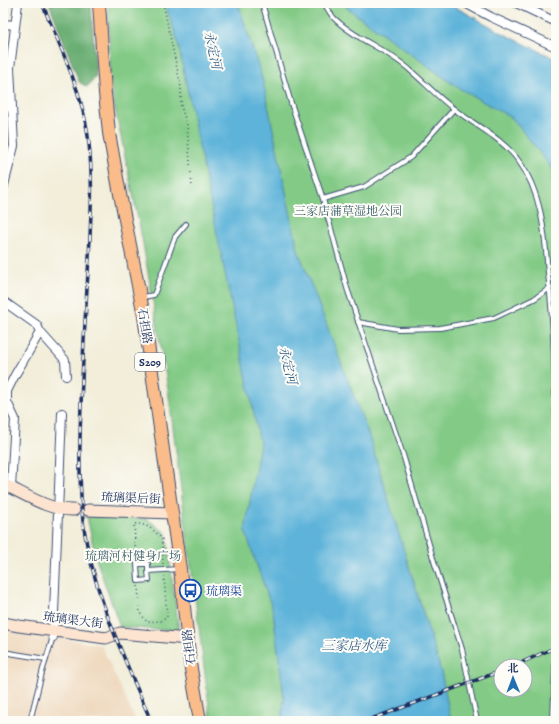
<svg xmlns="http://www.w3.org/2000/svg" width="559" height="724" viewBox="0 0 559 724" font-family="Alegreya,'Noto Serif SC',serif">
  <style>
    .built { fill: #eed7bb }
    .green { fill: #82ca85; stroke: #4e7c72; fill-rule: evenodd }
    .forest { fill: #69ae72; stroke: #426e68 }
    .water { fill: #5db3d9; stroke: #3c719c }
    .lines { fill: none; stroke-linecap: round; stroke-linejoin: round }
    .lane-casing { stroke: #3b4c71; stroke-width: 6 }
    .street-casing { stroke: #3b4c71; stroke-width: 10 }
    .secondary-casing { stroke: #3b4c71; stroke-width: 13 }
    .primary-casing { stroke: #3b4c71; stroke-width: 14 }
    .path { stroke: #3b4c71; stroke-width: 1.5; stroke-dasharray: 1 3; stroke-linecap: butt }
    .lane { stroke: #fff; stroke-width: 4 }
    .street { stroke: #fff; stroke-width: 8 }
    .secondary { stroke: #fde4d0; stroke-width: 11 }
    .primary { stroke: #f9bc8a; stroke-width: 12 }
    .rail-casing { stroke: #1b2f5e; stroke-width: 3.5 }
    .rail { stroke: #fdfcf7; stroke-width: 2; stroke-dasharray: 6; stroke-linecap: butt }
    .labels { text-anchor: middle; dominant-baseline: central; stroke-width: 4; stroke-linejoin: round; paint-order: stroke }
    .shield { fill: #fdfcf7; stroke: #5f6c8c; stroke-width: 1 }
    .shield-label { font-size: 11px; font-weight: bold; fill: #1b2f5e }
    .park-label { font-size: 12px; fill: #3a5e6a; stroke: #fdfcf7 }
    .street-label { font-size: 12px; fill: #1b2f5e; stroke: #fdfcf7 }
    .transit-label { font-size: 12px; fill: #164399; stroke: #fdfcf7; text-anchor: start }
    .water-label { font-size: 13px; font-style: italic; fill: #325d89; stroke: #fdfcf7 }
  </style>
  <rect width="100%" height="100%" fill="#fdfcf7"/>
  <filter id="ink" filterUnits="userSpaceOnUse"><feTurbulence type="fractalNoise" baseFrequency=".025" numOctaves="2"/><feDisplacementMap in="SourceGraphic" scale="8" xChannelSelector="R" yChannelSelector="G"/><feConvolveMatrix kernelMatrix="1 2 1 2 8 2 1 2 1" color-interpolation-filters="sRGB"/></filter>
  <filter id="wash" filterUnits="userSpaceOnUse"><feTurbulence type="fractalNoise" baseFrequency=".012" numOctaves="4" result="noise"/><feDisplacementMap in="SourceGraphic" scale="16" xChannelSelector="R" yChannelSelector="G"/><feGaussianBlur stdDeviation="0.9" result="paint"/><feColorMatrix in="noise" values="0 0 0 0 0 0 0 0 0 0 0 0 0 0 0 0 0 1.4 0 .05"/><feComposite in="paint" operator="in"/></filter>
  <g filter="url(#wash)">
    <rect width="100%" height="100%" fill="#f2eeda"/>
    <!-- built -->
    <path class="built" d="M 3,628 L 101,645 L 136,721 L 3,721 Z"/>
    <!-- green -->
    <g class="green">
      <path d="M 108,3 L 448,3 L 506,35 L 556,59 L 556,721 L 211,721 L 168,389 L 142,238 L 111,89 ZM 501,666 L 525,666 L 525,690 L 501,690 Z"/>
      <path d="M 87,516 L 147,519 L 166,533 L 179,631 L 120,627 L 95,556 Z"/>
    </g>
    <!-- forest -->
    <path class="forest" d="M 49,3 L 91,3 L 96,77 L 87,87 L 79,82 Z"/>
    <!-- water -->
    <g class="water">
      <path d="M 165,3 L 238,3 L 263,81 L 298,250 L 369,436 L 441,671 L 451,721 L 282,721 L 284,699 L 273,611 L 245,531 L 260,443 L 177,39 Z"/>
      <path d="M 345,3 L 448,3 L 506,35 L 556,59 L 556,183 L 552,168 L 512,118 L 457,87 L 347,8 Z"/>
    </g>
  </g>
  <g filter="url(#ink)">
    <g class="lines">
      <defs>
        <g id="lane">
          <path d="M 262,3 L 291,103 L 323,199 L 347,288 L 404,458 L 433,558 L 462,649 L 477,721"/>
          <path d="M 324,3 C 328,9 331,16 336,20 C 358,41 389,50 411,71 C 426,84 439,98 454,109 C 476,126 502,138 518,160 C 542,192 545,235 548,273 C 554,327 555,382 556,436"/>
          <path d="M 323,199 L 364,187 L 411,157 L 454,109"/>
          <path d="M 143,297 L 154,295 L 175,237 L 186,224"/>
          <path d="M 358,322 L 398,329 L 440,328 L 494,318 L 534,299 L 550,288"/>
          <path d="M 148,571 L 148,564 L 137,564 L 138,581 L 149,580 L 148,571 L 179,569"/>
          <path d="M 3,652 L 46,659"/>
          <path d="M 30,721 L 43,669 L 53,637"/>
          <path d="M 553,721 L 555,669 L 556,611"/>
        </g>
        <g id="street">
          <path d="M 465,3 L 491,17 L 556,47"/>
          <path d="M 516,3 L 556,22"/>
          <path d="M 3,24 L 15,25"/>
          <path d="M 3,94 L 11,109"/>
          <path d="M 3,189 L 14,146 L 10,68 L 18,3"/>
          <path d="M 3,301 L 37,325 L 40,332 L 15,375 L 7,391 L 7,402 L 15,419 L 11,488"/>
          <path d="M 40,332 L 65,360 L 66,376"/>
          <path d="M 53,637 L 62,413"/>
        </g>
        <g id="secondary">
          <path d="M 3,484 C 25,494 49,511 74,510"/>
          <path d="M 88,510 L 172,513"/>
          <path d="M 3,623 L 19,626 L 106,638 L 120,633 L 188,639"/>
        </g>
        <path id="primary" d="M 99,3 L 105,93 L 109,133 L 119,189 L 144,316 L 180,569 L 190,663 L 200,721"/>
      </defs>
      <!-- lane casing -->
      <use href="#lane" class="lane-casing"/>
      <!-- street casing -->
      <use href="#street" class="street-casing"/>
      <!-- secondary casing -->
      <use href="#secondary" class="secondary-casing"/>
      <!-- primary casing -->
      <use href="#primary" class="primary-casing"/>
      <!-- path -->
      <g class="path">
        <path d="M 163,3 L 181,87 L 181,106 L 187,125 L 192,187"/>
        <path d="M 136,559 L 134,524 C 146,523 154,530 162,539 L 163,564"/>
        <path d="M 138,586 L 140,613 L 147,622 L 161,621 L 167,617 L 164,576"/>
      </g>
      <!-- lane -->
      <use href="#lane" class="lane"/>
      <!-- street -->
      <use href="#street" class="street"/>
      <!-- secondary -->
      <use href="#secondary" class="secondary"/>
      <!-- primary -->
      <use href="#primary" class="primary"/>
      <defs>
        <g id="rail">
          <path d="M 42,3 C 59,44 79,85 87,129 C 94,172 91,215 89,258 C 86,299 84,340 82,380 C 80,427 78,474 83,521 C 92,591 124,657 151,721"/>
          <path d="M 514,666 L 556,647"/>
          <path d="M 366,721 L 501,671"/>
        </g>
      </defs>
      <!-- rail casing -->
      <use href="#rail" class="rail-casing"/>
      <!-- rail -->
      <use href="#rail" class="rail"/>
    </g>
  </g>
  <!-- icons -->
  <defs>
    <symbol id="bus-ring" viewBox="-11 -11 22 22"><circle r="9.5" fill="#fdfcf7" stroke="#1a4fb4" stroke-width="1.5"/><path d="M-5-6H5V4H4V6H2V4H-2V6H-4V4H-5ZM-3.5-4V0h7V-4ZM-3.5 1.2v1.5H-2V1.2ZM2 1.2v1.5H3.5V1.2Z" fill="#1a4fb4"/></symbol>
  </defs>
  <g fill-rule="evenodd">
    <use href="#bus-ring" x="178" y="578" width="25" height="25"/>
  </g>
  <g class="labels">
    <!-- shield labels -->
    <rect class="shield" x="135" y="353" width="30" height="18" rx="3"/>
    <g class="shield-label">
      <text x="150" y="362">S209</text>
    </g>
    <!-- park labels -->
    <g class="park-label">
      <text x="348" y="211">三家店蒲草湿地公园</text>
      <text x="133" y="556">琉璃河村健身广场</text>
    </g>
    <!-- street labels -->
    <g class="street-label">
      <text transform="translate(145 326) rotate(81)">石担路</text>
      <text transform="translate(131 498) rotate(2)">琉璃渠后街</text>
      <text transform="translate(73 620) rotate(7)">琉璃渠大街</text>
      <text transform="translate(189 647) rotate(-97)">石担路</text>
    </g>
    <!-- transit labels -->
    <g class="transit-label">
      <text x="206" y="591">琉璃渠</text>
    </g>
    <!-- water labels -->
    <g class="water-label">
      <text transform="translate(213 50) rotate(77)">永定河</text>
      <text transform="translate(288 365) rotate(76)">永定河</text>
      <text x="354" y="645">三家店水库</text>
    </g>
  </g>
  <!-- margin -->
  <rect width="559" height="724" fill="none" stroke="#fdfcf7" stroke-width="16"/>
  <!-- north arrow -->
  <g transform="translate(513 678) rotate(359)"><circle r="19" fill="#fdfcf7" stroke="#a3aaba"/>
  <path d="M0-3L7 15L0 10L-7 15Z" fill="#1f6fb2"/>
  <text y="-6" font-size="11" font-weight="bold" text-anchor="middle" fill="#1b2f5e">北</text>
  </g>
</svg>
